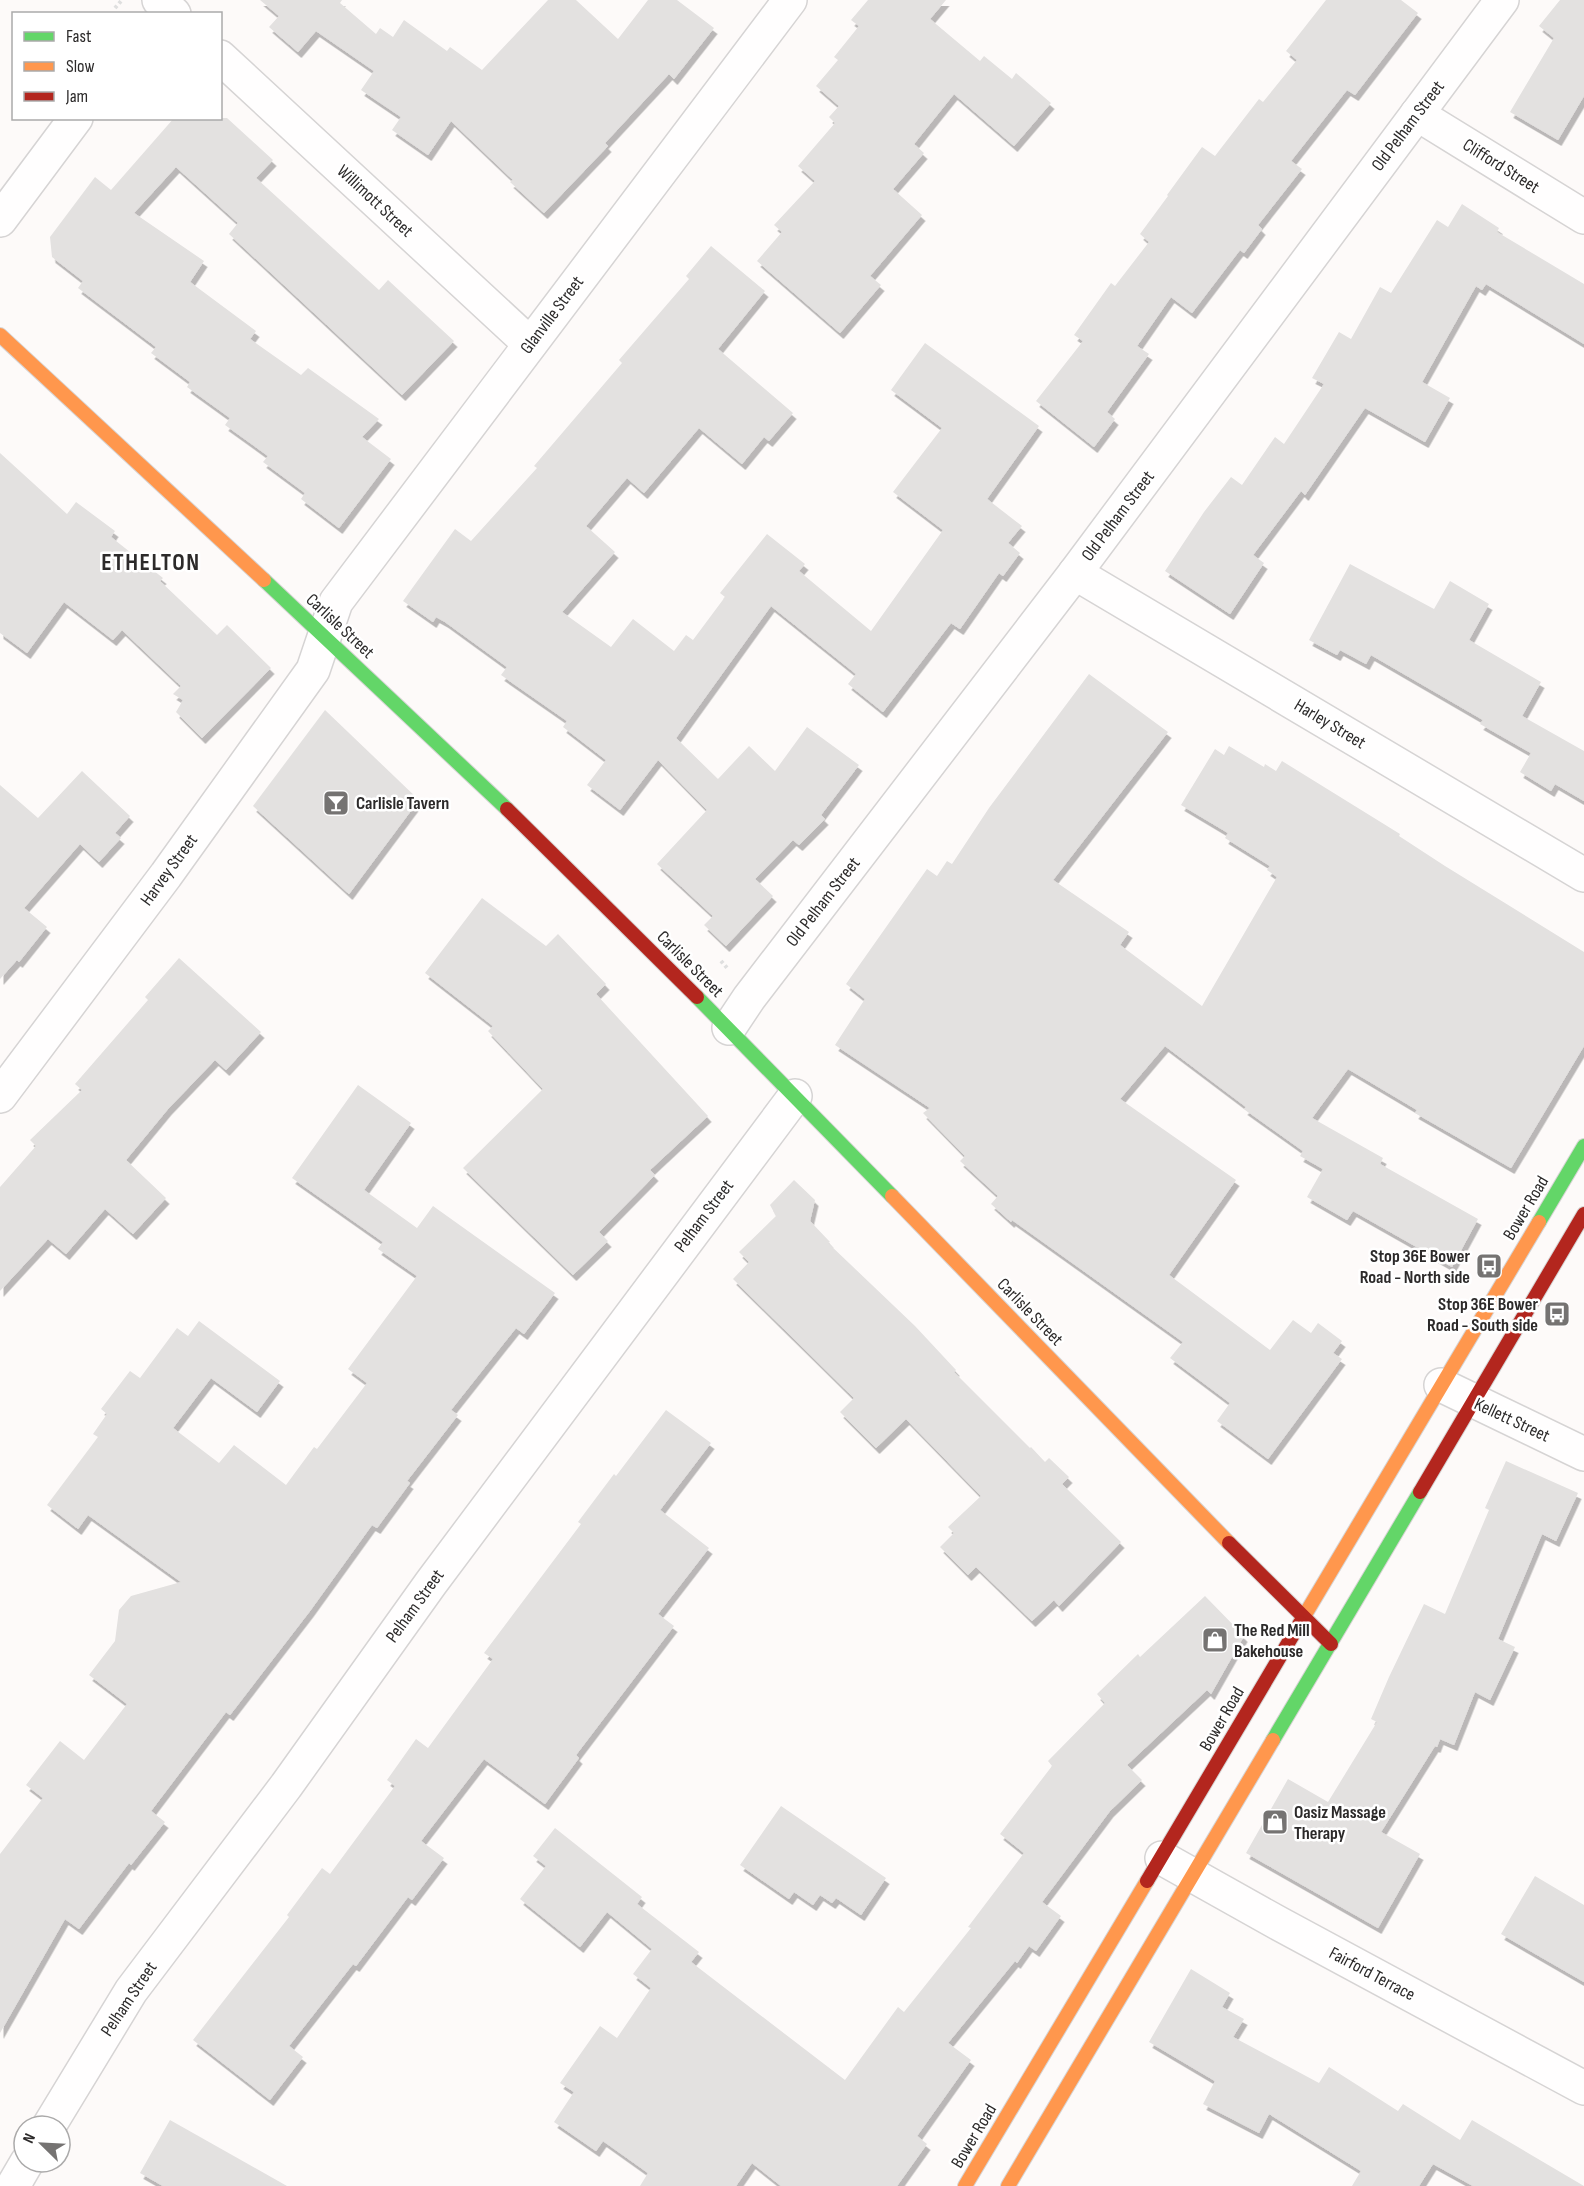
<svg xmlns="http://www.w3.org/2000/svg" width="1584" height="2186" viewBox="0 0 1584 2186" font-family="'Sofia Sans Condensed',sans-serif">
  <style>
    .building { fill: #e3e1e0; filter: url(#shadow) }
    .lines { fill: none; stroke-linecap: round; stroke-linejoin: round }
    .street-casing { stroke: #d6d4d4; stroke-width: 36 }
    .fast-casing { stroke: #d6d4d4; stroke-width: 16 }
    .slow-casing { stroke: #d6d4d4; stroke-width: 16 }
    .jam-casing { stroke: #d6d4d4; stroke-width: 16 }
    .path { stroke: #dfdfdf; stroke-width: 4; stroke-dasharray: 3 3; stroke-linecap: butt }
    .street { stroke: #fffefe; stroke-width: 33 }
    .fast { stroke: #63d668; stroke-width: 14 }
    .slow { stroke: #ff974d; stroke-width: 14 }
    .jam { stroke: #b3261e; stroke-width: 14 }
    .labels { text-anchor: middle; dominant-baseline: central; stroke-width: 5; stroke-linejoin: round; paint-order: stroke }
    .street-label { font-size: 18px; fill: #2c2a2a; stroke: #fff }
    .poi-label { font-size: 18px; font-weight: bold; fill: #2c2a2a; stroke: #fff; text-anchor: start }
    .district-label { font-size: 24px; font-weight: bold; letter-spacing: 1.5px; fill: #2c2a2a; stroke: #fff }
  </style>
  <defs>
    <filter id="shadow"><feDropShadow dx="3.5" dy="6" stdDeviation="0" flood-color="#0004"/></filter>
  </defs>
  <rect width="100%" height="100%" fill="#fdfaf9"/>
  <!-- building -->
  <g class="building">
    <path d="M 260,0 L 342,0 L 340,3 L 376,34 L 380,28 L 393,37 L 404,20 L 447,51 L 450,47 L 482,70 L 548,0 L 576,0 L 618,39 L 648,0 L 677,0 L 714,28 L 674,79 L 669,74 L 605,143 L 608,146 L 544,213 L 510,182 L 513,180 L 451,121 L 428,155 L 392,130 L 401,117 L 361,90 L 374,71 L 316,31 L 298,52 L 269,27 L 279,16 Z"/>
    <path d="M 868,0 L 946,0 L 930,19 L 980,61 L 984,56 L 1012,79 L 1016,73 L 1051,103 L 1014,146 L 954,94 L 914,144 L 924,153 L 893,189 L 922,215 L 870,276 L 881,285 L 840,333 L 757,261 L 782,232 L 774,225 L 815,181 L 798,166 L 835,123 L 829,117 L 839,106 L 816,86 L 838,60 L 834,57 L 859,26 L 851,20 Z"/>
    <path d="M 1326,0 L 1401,0 L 1418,13 L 1355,95 L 1347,90 L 1291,161 L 1302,169 L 1258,225 L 1262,229 L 1244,253 L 1240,250 L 1192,313 L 1171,297 L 1137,346 L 1149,354 L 1107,412 L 1115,419 L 1094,447 L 1036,401 L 1083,341 L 1074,335 L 1111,283 L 1115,286 L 1149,242 L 1140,234 L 1168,196 L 1167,195 L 1202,147 L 1215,156 L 1259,99 L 1263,102 L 1297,60 L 1286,51 Z"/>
    <path d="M 1560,0 L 1584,0 L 1584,96 L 1558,140 L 1510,112 L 1554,38 L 1539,26 Z"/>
    <path d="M 174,118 L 227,118 L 273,160 L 256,178 L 379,290 L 388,280 L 454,341 L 402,395 L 229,234 L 238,223 L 176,167 L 134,213 L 204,261 L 190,282 L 256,331 L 250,339 L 301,375 L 308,368 L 379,419 L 362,437 L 391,459 L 339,528 L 301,499 L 305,493 L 263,462 L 268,456 L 225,425 L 230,418 L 187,387 L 190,382 L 151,353 L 156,347 L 78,288 L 83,281 L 52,257 L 50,237 L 95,177 L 111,190 Z"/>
    <path d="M 1462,204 L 1499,228 L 1497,232 L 1584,284 L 1584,344 L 1486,284 L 1482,290 L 1476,286 L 1422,382 L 1450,398 L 1425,442 L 1365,408 L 1305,495 L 1301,491 L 1253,555 L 1264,563 L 1230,614 L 1165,571 L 1204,512 L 1231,477 L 1242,485 L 1275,437 L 1284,444 L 1324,384 L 1312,378 L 1339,332 L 1351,339 L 1380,287 L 1391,293 L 1437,220 L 1448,227 Z"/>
    <path d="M 711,246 L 765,291 L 718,349 L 793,413 L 769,441 L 764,437 L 742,464 L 699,428 L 644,493 L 627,478 L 586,526 L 615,552 L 562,612 L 611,647 L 633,619 L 674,651 L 686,635 L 693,640 L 725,597 L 720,593 L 767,534 L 805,564 L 799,571 L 871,631 L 943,530 L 893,492 L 942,428 L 891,390 L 925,343 L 1039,426 L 987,499 L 1022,526 L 1008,543 L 1020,553 L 1003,576 L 999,573 L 960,629 L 951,623 L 883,712 L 848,684 L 856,674 L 771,606 L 676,738 L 718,779 L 749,746 L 775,771 L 807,727 L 859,765 L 821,815 L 825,819 L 799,845 L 793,840 L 755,879 L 773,896 L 726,946 L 704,925 L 713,916 L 657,864 L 707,810 L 658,760 L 620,810 L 587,785 L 606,760 L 563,727 L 567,721 L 501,675 L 507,667 L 445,622 L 436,617 L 433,622 L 403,601 L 455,529 L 471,541 L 537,468 L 534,466 L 622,363 L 619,360 L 689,279 L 686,276 Z"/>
    <path d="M 0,453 L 67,514 L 76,502 L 115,531 L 111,537 L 163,578 L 160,581 L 217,635 L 227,625 L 271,668 L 202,738 L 176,712 L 183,700 L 173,694 L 181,686 L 122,630 L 113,640 L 64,602 L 27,653 L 0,633 Z"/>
    <path d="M 1350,564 L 1434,609 L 1450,581 L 1489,604 L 1469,640 L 1541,682 L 1522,716 L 1584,751 L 1584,801 L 1555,784 L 1551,791 L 1520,772 L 1531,753 L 1480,724 L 1483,720 L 1371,655 L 1366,664 L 1340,650 L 1337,655 L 1309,640 Z"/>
    <path d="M 1089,674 L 1168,732 L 1053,880 L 1129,932 L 1120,945 L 1202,1006 L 1277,877 L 1267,870 L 1270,866 L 1225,838 L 1228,833 L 1181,805 L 1215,749 L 1224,755 L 1229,746 L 1264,767 L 1265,764 L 1276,771 L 1282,761 L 1400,834 L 1399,836 L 1445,866 L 1584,952 L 1584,1046 L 1511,1168 L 1415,1113 L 1417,1110 L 1348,1069 L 1312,1118 L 1383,1158 L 1380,1164 L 1478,1219 L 1452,1267 L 1353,1211 L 1347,1220 L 1307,1197 L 1323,1169 L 1300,1156 L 1303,1151 L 1244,1109 L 1246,1107 L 1165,1046 L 1120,1099 L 1236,1180 L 1169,1275 L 1270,1350 L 1293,1320 L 1311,1333 L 1318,1323 L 1342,1341 L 1333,1353 L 1342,1359 L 1268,1459 L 1217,1421 L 1230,1403 L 1170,1358 L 1183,1342 L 1012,1220 L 1011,1222 L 991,1204 L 998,1196 L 960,1161 L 965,1156 L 923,1113 L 930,1108 L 835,1045 L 865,999 L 846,984 L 927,869 L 937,876 L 947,861 L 952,864 L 989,808 Z"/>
    <path d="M 325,710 L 419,800 L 349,894 L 253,806 Z"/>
    <path d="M 82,771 L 130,816 L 115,833 L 121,838 L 99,862 L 80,844 L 24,908 L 47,927 L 19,962 L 17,960 L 0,979 L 0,785 L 38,818 Z"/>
    <path d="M 482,898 L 546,946 L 558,934 L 606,984 L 596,994 L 708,1116 L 650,1170 L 655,1175 L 599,1232 L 608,1241 L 573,1275 L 463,1168 L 543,1089 L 488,1031 L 493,1026 L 425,973 Z"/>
    <path d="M 179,958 L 261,1032 L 226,1070 L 215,1060 L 168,1109 L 126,1160 L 166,1198 L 133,1234 L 105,1209 L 66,1254 L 48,1239 L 0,1291 L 0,1187 L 36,1146 L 30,1140 L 82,1090 L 75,1084 L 148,1000 L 145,997 Z"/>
    <path d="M 358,1085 L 411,1123 L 364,1190 L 417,1228 L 433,1206 L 555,1293 L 524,1334 L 516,1328 L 451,1410 L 458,1415 L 407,1481 L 410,1483 L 377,1528 L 372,1525 L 310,1611 L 230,1715 L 226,1712 L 151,1811 L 165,1822 L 131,1865 L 129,1863 L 79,1929 L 65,1919 L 0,2033 L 0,1854 L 43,1798 L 26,1785 L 60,1741 L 84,1760 L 127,1704 L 89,1675 L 115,1641 L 119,1610 L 131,1596 L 181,1582 L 88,1515 L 78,1529 L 47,1505 L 98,1437 L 93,1434 L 107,1414 L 101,1409 L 130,1371 L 140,1378 L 177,1328 L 188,1336 L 199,1321 L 280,1381 L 257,1412 L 211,1378 L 173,1428 L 219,1463 L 234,1445 L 286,1485 L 314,1447 L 317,1449 L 367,1383 L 348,1369 L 417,1276 L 378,1249 L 383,1242 L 292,1178 Z"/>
    <path d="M 794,1180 L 815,1200 L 810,1221 L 830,1242 L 828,1243 L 915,1326 L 956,1370 L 954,1372 L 1030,1448 L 1031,1447 L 1045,1462 L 1049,1458 L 1069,1477 L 1062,1484 L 1121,1542 L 1059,1606 L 1054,1600 L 1032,1621 L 976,1567 L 968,1575 L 940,1547 L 954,1533 L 948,1527 L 981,1496 L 906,1419 L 876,1448 L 840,1412 L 854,1398 L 733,1279 L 749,1262 L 739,1252 L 776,1216 L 770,1205 Z"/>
    <path d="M 666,1410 L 711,1443 L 660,1510 L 709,1548 L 658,1614 L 674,1626 L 576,1755 L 579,1758 L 545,1804 L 484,1759 L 421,1841 L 444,1858 L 412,1900 L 408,1897 L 356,1966 L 353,1964 L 289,2046 L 303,2057 L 270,2100 L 193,2040 L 289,1917 L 287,1915 L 322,1868 L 330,1874 L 395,1786 L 387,1780 L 416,1739 L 428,1748 L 493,1659 L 484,1653 L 581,1524 L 578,1522 L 614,1474 L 616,1476 Z"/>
    <path d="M 1506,1461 L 1578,1493 L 1556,1541 L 1542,1534 L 1498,1639 L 1515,1647 L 1490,1700 L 1475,1692 L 1454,1745 L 1440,1739 L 1437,1747 L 1435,1746 L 1381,1832 L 1420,1854 L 1378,1928 L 1246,1853 L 1288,1779 L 1328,1802 L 1377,1722 L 1371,1719 L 1389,1677 L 1424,1604 L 1445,1614 L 1489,1510 L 1485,1508 Z"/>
    <path d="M 1205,1596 L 1244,1636 L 1211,1694 L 1207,1690 L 1127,1765 L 1142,1780 L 1110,1811 L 1042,1902 L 1061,1916 L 1036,1951 L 1029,1946 L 1017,1963 L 1015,1961 L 948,2043 L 971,2060 L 917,2136 L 927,2144 L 897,2186 L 781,2186 L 752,2163 L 736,2186 L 640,2186 L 648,2173 L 603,2141 L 596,2151 L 554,2122 L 574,2092 L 560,2083 L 600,2026 L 617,2038 L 651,1988 L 633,1974 L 652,1949 L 607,1912 L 580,1947 L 520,1899 L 546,1866 L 533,1856 L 555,1828 L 642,1897 L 637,1904 L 699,1952 L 691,1962 L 845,2080 L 898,2007 L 904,2012 L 971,1928 L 968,1927 L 1024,1853 L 1000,1834 L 1052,1766 L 1048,1761 L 1105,1703 L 1097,1694 L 1138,1654 L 1140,1657 Z"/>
    <path d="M 781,1806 L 886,1878 L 861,1915 L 836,1898 L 832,1903 L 820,1895 L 813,1905 L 794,1892 L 789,1899 L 740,1865 Z"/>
    <path d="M 1535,1876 L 1584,1905 L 1584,1982 L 1501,1934 Z"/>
    <path d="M 1191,1969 L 1230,1993 L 1222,2007 L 1244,2019 L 1233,2037 L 1319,2083 L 1329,2067 L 1398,2111 L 1403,2104 L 1460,2140 L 1472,2120 L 1584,2186 L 1473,2186 L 1433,2164 L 1419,2186 L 1352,2186 L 1361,2171 L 1269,2114 L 1259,2133 L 1203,2104 L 1215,2081 L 1149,2042 Z"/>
    <path d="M 170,2120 L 287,2186 L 163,2186 L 140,2173 Z"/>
  </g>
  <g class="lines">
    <defs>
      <g id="street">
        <path d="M 159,0 L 174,14"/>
        <path d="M 220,57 L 530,344"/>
        <path d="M 1417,114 L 1584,217"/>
        <path d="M 0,220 L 76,118"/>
        <path d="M 1075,573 L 1584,875"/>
        <path d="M 729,1028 L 749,998 L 1075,573 L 1502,0"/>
        <path d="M 0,1096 L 166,875 L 313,670 L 336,602 L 790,0"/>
        <path d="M 1441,1385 L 1584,1454"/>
        <path d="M 1162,1858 L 1278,1923 L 1584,2088"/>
        <path d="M 49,2126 L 131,1991 L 286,1786 L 431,1583 L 795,1096"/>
        <path d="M 13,2186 L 27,2162"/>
      </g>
      <g id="fast">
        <path d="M 264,580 L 507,809"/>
        <path d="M 697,997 L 892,1196"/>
        <path d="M 1539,1222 L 1584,1146"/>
        <path d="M 1273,1740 L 1420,1492"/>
      </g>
      <g id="slow">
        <path d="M 0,335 L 264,580"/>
        <path d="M 892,1196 L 1229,1543"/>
        <path d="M 1300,1623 L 1539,1222"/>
        <path d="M 965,2186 L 1147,1881"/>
        <path d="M 1008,2186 L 1273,1740"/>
      </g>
      <g id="jam">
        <path d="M 507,809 L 697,997"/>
        <path d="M 1420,1492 L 1584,1214"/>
        <path d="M 1229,1543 L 1331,1644"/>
        <path d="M 1147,1881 L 1300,1623"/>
      </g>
    </defs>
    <!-- street casing -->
    <use href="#street" class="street-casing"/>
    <!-- fast casing -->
    <use href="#fast" class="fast-casing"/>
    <!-- slow casing -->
    <use href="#slow" class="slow-casing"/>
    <!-- jam casing -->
    <use href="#jam" class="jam-casing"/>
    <!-- path -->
    <g class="path">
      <path d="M 115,8 L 122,0"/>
      <path d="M 721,961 L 728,969"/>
    </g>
    <!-- street -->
    <use href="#street" class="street"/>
    <!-- fast -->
    <use href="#fast" class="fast"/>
    <!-- slow -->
    <use href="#slow" class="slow"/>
    <!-- jam -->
    <use href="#jam" class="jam"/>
  </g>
  <!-- icons -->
  <defs>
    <symbol id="bar-square" viewBox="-11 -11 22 22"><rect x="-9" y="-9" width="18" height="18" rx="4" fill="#757372" stroke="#fff"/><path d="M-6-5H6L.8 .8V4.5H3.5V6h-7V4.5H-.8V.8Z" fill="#fff"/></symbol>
    <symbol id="bus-square" viewBox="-11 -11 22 22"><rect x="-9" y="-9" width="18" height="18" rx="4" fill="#757372" stroke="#fff"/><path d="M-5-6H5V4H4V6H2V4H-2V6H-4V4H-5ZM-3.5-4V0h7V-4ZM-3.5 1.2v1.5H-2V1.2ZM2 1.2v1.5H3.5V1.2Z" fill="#fff"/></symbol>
    <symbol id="shop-square" viewBox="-11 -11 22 22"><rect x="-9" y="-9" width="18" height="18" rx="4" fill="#757372" stroke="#fff"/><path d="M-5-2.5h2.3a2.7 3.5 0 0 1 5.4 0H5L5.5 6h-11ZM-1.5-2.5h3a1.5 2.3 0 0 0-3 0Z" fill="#fff"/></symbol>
  </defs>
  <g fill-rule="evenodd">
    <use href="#bar-square" x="321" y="788" width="30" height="30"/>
    <use href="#bus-square" x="1474" y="1251" width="30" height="30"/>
    <use href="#bus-square" x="1542" y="1299" width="30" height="30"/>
    <use href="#shop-square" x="1200" y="1625" width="30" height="30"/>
    <use href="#shop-square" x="1260" y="1807" width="30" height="30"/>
  </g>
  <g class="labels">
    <!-- street labels -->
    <g class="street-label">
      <text transform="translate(1408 126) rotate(-53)">Old Pelham Street</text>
      <text transform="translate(1501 166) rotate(32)">Clifford Street</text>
      <text transform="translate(375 201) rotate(43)">Willimott Street</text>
      <text transform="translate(552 315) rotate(-53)">Glanville Street</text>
      <text transform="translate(1118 516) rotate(-53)">Old Pelham Street</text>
      <text transform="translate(340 626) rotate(43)">Carlisle Street</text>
      <text transform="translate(1330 724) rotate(31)">Harley Street</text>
      <text transform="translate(169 870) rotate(-54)">Harvey Street</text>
      <text transform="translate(823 902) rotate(-52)">Old Pelham Street</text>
      <text transform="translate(690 964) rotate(45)">Carlisle Street</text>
      <text transform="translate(1526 1208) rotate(-59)">Bower Road</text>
      <text transform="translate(704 1216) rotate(-53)">Pelham Street</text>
      <text transform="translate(1030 1312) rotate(46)">Carlisle Street</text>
      <text transform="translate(1512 1420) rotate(25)">Kellett Street</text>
      <text transform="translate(415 1606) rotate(-54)">Pelham Street</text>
      <text transform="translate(1222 1719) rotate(-60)">Bower Road</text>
      <text transform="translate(1372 1974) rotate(28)">Fairford Terrace</text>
      <text transform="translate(129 1999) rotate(-56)">Pelham Street</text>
      <text transform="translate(974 2136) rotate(-59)">Bower Road</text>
    </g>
    <!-- poi labels -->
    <g class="poi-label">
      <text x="356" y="803">Carlisle Tavern</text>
      <text x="1470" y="1256" text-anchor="end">Stop 36E Bower<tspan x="1470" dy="21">Road - North side</tspan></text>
      <text x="1538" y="1304" text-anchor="end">Stop 36E Bower<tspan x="1538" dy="21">Road - South side</tspan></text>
      <text x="1234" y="1630">The Red Mill<tspan x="1234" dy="21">Bakehouse</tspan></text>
      <text x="1294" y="1812">Oasiz Massage<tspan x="1294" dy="21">Therapy</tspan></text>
    </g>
    <!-- district labels -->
    <g class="district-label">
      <text x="151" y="562">ETHELTON</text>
    </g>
  </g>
  <!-- legend -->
  <rect x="12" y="12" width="210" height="108" fill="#ffffff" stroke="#abaaaa" stroke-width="1.5"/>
  <rect x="24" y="32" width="30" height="9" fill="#63d668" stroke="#abaaaa" stroke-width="1.5"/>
  <text x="66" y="42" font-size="18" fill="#2c2a2a">Fast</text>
  <rect x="24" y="62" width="30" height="9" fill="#ff974d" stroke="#abaaaa" stroke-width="1.5"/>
  <text x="66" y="72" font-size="18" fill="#2c2a2a">Slow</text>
  <rect x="24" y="92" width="30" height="9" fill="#b3261e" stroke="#abaaaa" stroke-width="1.5"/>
  <text x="66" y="102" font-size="18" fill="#2c2a2a">Jam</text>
  <!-- north arrow -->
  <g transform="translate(42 2144) rotate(294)"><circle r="28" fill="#ffffff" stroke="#abaaaa" stroke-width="1.5"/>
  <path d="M0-4.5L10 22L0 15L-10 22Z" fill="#757372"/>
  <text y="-9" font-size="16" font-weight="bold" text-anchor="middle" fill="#2c2a2a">N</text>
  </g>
</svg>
